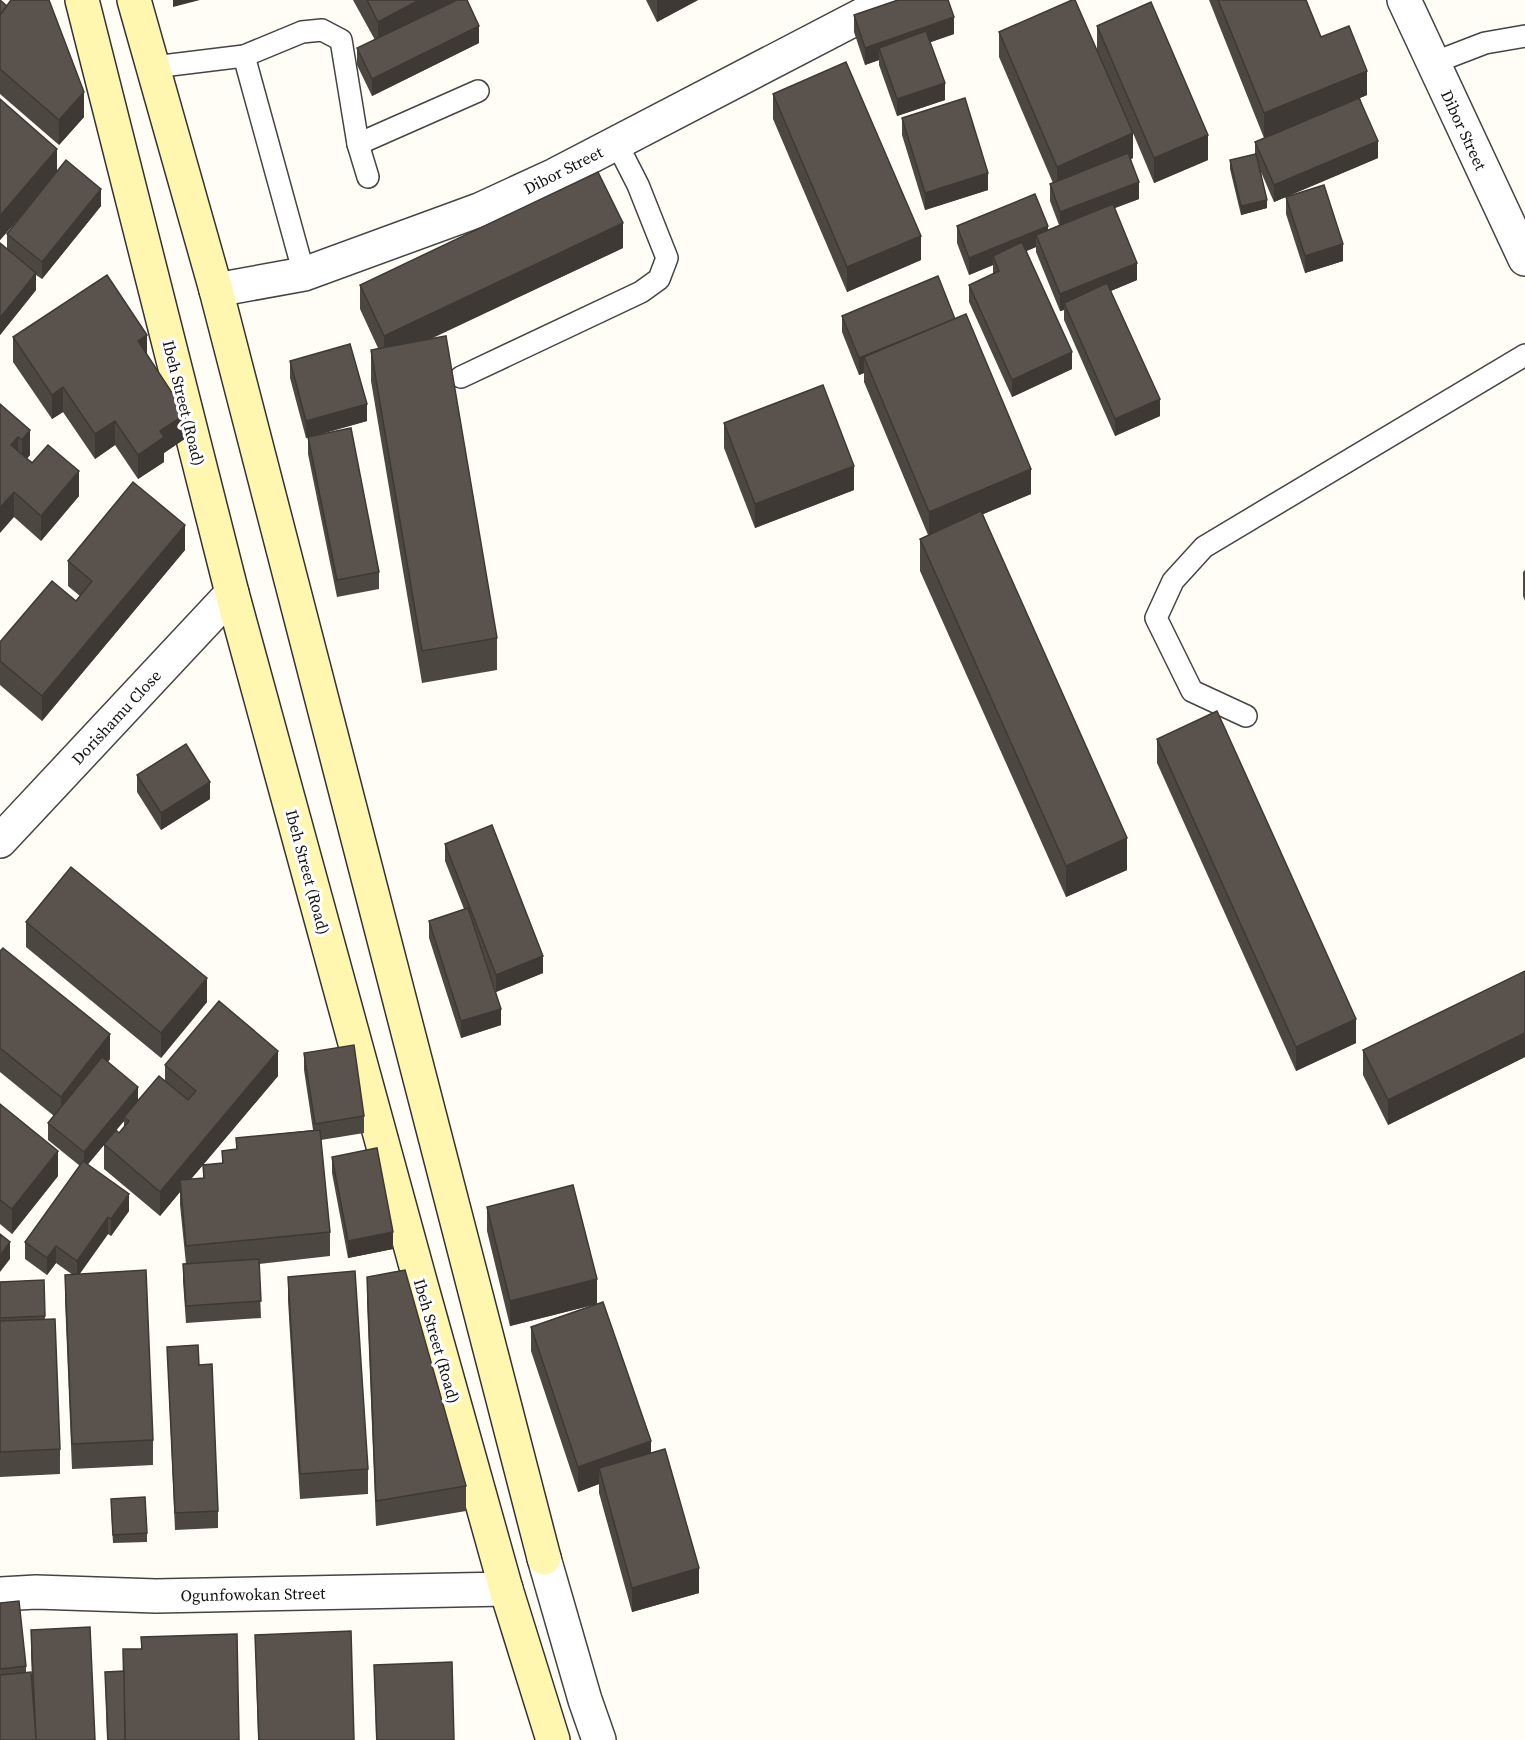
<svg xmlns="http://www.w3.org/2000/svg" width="1525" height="1740" viewBox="0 0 1525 1740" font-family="'Source Serif 4',serif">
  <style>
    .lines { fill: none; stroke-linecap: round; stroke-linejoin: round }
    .lane-casing { stroke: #444; stroke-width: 24 }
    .street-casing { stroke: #444; stroke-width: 36 }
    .secondary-casing { stroke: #333; stroke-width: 36 }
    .lane { stroke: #fff; stroke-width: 21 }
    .street { stroke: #fff; stroke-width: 33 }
    .secondary { stroke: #fff6b0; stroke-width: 33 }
    .wall { fill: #4d4742; fill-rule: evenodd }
    .shaded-wall { fill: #3f3936 }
    .building { fill: #5a524d; stroke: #3f3936; stroke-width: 1.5 }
    .labels { text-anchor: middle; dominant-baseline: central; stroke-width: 6; stroke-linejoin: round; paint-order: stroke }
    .street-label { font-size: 16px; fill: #111; stroke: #fff }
  </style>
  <rect width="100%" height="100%" fill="#fffdf5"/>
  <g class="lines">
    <defs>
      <g id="lane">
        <path d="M 244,56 L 304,274"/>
        <path d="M 1433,63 L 1485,43 L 1525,36"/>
        <path d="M 154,67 L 244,56 L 302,32 L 322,30 L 341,40 L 358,144 L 478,91"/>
        <path d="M 358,144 L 368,177"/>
        <path d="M 461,377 L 641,292 L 659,279 L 667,258 L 638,185 L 616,142"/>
        <path d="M 1246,716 L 1192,691 L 1156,618 L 1173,581 L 1204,547 L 1525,355"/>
      </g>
      <g id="street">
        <path d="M 1404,0 L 1525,259"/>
        <path d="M 216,290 L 304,274 L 479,210 L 555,175 L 891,0"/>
        <path d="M 0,841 L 232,593"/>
        <path d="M 544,1558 L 585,1700 L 599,1740"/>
        <path d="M 0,1594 L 36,1592 L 156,1596 L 506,1589"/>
      </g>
      <g id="secondary">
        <path d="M 82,0 L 232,593 L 420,1281 L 506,1589 L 553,1740"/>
        <path d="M 134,0 L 216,290 L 544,1558"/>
      </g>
    </defs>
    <!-- lane casing -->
    <use href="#lane" class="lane-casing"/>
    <!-- street casing -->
    <use href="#street" class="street-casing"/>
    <!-- secondary casing -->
    <use href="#secondary" class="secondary-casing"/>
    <!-- lane -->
    <use href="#lane" class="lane"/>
    <!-- street -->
    <use href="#street" class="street"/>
    <!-- secondary -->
    <use href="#secondary" class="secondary"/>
  </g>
  <!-- wall -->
  <g class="wall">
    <path d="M 0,0 L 84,117 L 59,145 L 0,94 Z"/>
    <path d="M 353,0 L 467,0 L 479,43 L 372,96 L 357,65 L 357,48 L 375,40 Z"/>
    <path d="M 646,0 L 698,0 L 657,22 Z"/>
    <path d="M 1209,0 L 1306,0 L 1321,37 L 1367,95 L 1360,98 L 1378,158 L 1274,202 L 1261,172 L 1267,208 L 1241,215 L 1230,169 L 1230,160 L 1255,155 L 1255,142 L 1309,119 L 1264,138 Z"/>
    <path d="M 854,15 L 954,34 L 930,42 L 945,100 L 897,116 L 879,65 L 879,60 L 865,65 L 854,32 Z"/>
    <path d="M 1097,26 L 1208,160 L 1154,183 L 1133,133 L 1133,158 L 1131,159 L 1139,199 L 1114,208 L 1137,280 L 1111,291 L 1160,416 L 1115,436 L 1064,320 L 1064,310 L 1060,311 L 1036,252 L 1036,247 L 1026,251 L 1072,369 L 1012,397 L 969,302 L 969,285 L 993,274 L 993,265 L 969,275 L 957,243 L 957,226 L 1048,230 L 1059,225 L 1050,201 L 1050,184 L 1053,183 L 999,57 L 999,32 L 1097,50 Z"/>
    <path d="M 773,94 L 921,260 L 847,292 L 773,119 Z"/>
    <path d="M 0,99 L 57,171 L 101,206 L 42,279 L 36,275 L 36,290 L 0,335 L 0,243 L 7,249 L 7,234 L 26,211 L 0,240 Z"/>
    <path d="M 902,118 L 988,190 L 925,210 L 902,135 Z"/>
    <path d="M 1286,197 L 1343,261 L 1305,273 L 1286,214 Z"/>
    <path d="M 623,248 L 429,339 L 497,638 L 497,670 L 422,683 L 371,381 L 371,350 L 378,348 L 360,309 L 360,285 Z"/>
    <path d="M 842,316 L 955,319 L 1031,494 L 983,514 L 1127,870 L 1066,897 L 920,571 L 920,539 L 928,535 L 864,382 L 864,373 L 859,375 L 842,332 Z"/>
    <path d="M 13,337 L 147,354 L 186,438 L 164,453 L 164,462 L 138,479 L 115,445 L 95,459 L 63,412 L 52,419 L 13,362 Z"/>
    <path d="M 290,361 L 367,421 L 318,435 L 379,572 L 379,589 L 337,597 L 308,454 L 308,438 L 306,438 L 290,378 Z"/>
    <path d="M 0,404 L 30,430 L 30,455 L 27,458 L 79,496 L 41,541 L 14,517 Z"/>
    <path d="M 724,423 L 854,490 L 755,528 L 724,448 Z"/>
    <path d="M 185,550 L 42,721 L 0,685 L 0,642 L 76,601 L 80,596 L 68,586 L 68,561 Z"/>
    <path d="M 1525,570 L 1525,601 L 1523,596 L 1523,572 Z"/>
    <path d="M 1157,739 L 1356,1043 L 1296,1071 L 1157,763 Z"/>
    <path d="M 137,775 L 210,799 L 161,830 L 137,792 Z"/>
    <path d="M 445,844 L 543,973 L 496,992 L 490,975 L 501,1025 L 461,1038 L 429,938 L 429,921 L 464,909 L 445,861 Z"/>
    <path d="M 26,922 L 207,1002 L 161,1058 L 26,947 Z"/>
    <path d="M 0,951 L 110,1059 L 108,1062 L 138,1100 L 165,1081 L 165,1065 L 278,1076 L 203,1165 L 222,1163 L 222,1151 L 236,1149 L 236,1138 L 313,1130 L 304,1070 L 304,1053 L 364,1116 L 364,1133 L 321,1140 L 330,1232 L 330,1256 L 259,1264 L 261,1318 L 186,1323 L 183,1281 L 183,1264 L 186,1264 L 180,1205 L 180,1192 L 160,1216 L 104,1169 L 104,1145 L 88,1164 L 129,1211 L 111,1236 L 108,1234 L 79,1274 L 153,1440 L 153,1465 L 72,1469 L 65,1300 L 65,1275 L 73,1275 L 56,1263 L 47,1275 L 25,1259 L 25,1242 L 80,1166 L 48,1140 L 48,1123 L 54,1116 L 0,1072 ZM 124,1121 L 124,1128 L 119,1133 L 116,1130 ZM 203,1165 L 203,1178 L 191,1179 Z"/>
    <path d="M 1525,971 L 1525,1057 L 1388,1125 L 1363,1075 L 1363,1050 Z"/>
    <path d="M 0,1104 L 58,1176 L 12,1234 L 0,1224 Z"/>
    <path d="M 332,1157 L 393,1249 L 348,1258 L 332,1173 Z"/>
    <path d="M 487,1207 L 597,1304 L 510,1326 L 487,1231 Z"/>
    <path d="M 288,1277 L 368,1469 L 368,1494 L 300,1499 L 288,1301 Z"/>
    <path d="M 367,1277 L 466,1486 L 466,1511 L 376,1526 L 367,1302 Z"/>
    <path d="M 44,1280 L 45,1319 L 60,1449 L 60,1474 L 0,1477 L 0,1282 Z"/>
    <path d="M 531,1327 L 651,1453 L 699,1593 L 632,1612 L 599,1493 L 599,1484 L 578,1492 L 531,1351 Z"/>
    <path d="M 167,1347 L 199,1365 L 218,1511 L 218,1528 L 175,1530 Z"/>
    <path d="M 111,1508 L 147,1533 L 147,1542 L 113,1543 Z"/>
    <path d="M 0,1603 L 26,1666 L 26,1673 L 33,1703 L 31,1655 L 31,1630 L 95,1740 L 0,1740 Z"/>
    <path d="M 255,1635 L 354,1740 L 258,1740 Z"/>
    <path d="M 141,1637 L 239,1740 L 107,1740 L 105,1672 L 123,1671 L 123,1649 L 141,1649 Z"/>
    <path d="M 374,1665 L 454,1740 L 376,1740 Z"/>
  </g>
  <!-- shaded-wall -->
  <g class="shaded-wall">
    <path d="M 173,0 L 200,0 L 173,7 Z"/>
    <path d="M 419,0 L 464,0 L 378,47 L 378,22 Z"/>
    <path d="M 657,0 L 698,0 L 657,22 Z"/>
    <path d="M 954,17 L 954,34 L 883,59 L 879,48 L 879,60 L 865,65 L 865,48 Z"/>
    <path d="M 479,26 L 479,43 L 372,96 L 372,79 Z"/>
    <path d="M 1367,71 L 1367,95 L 1264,138 L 1264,113 Z"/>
    <path d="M 945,83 L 945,100 L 897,116 L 897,99 Z"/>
    <path d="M 84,92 L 84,117 L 59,145 L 59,120 Z"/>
    <path d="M 1133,133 L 1133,158 L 1057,191 L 1057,167 Z"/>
    <path d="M 1208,135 L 1208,160 L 1154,183 L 1154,158 Z"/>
    <path d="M 1378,141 L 1378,158 L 1274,202 L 1274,185 Z"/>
    <path d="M 57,149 L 57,174 L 0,240 L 0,216 Z"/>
    <path d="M 988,173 L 988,190 L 925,210 L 925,193 Z"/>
    <path d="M 1139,182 L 1139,199 L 1060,229 L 1060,212 Z"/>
    <path d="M 101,189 L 101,206 L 42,279 L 42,262 Z"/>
    <path d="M 1267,200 L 1267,208 L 1241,215 L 1241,206 Z"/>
    <path d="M 623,223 L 623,248 L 384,361 L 384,336 Z"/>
    <path d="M 1048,226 L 1048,243 L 1036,235 L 1036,247 L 996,264 L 993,256 L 993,265 L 969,275 L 969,258 Z"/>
    <path d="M 921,236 L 921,260 L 847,292 L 847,267 Z"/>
    <path d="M 1343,244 L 1343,261 L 1305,273 L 1305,256 Z"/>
    <path d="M 1137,263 L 1137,280 L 1067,309 L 1064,303 L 1064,310 L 1060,311 L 1060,294 Z"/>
    <path d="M 36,273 L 36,290 L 0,335 L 0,318 Z"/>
    <path d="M 955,319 L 864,357 L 864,373 L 859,375 L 859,358 Z"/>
    <path d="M 147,335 L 147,360 L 138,341 Z"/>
    <path d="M 1072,352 L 1072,369 L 1012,397 L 1012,380 Z"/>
    <path d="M 63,387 L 63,412 L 52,419 L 52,395 Z"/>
    <path d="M 1160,399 L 1160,416 L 1115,436 L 1115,419 Z"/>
    <path d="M 367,404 L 367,421 L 306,438 L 306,421 Z"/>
    <path d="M 186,414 L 186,438 L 164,453 L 164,462 L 138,479 L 138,455 L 160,431 Z"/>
    <path d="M 115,421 L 115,445 L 95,459 L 95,434 Z"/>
    <path d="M 30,430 L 30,455 L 22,465 L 22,440 Z"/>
    <path d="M 18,437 L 18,462 L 11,445 Z"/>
    <path d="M 854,466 L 854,490 L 755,528 L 755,504 Z"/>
    <path d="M 1031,469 L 1031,494 L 929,537 L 929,512 Z"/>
    <path d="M 79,471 L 79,496 L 41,541 L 41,516 Z"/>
    <path d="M 14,492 L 14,517 L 0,533 L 0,508 Z"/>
    <path d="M 185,525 L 185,550 L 42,721 L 42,696 Z"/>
    <path d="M 210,782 L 210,799 L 161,830 L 161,813 Z"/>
    <path d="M 1127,838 L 1127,870 L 1066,897 L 1066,866 Z"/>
    <path d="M 543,956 L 543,973 L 496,992 L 496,975 Z"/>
    <path d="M 207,978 L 207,1002 L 161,1058 L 161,1033 Z"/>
    <path d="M 501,1009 L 501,1025 L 461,1038 L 461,1021 Z"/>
    <path d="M 1356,1019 L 1356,1043 L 1296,1071 L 1296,1047 Z"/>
    <path d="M 1525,1033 L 1525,1057 L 1388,1125 L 1388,1100 Z"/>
    <path d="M 110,1034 L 110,1059 L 61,1121 L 61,1097 Z"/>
    <path d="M 278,1051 L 278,1076 L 181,1191 L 180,1180 L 180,1192 L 160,1216 L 160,1192 Z"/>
    <path d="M 138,1087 L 138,1104 L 124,1117 L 124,1121 L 84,1169 L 84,1152 Z"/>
    <path d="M 58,1151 L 58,1176 L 12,1234 L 12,1209 Z"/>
    <path d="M 129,1194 L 129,1211 L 111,1236 L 111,1219 Z"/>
    <path d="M 108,1217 L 108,1234 L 77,1278 L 77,1261 Z"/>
    <path d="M 393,1232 L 393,1249 L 348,1258 L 348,1241 Z"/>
    <path d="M 10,1242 L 10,1259 L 0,1272 L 0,1255 Z"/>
    <path d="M 56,1246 L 56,1263 L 47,1275 L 47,1258 Z"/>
    <path d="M 597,1279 L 597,1304 L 510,1326 L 510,1301 Z"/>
    <path d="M 651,1441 L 651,1466 L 599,1468 L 599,1484 L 578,1492 L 578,1467 Z"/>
    <path d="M 699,1568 L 699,1593 L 632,1612 L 632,1588 Z"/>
  </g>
  <!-- building -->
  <g class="building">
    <path d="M 0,0 L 7,6 L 0,15 Z"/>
    <path d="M 11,0 L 49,0 L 84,92 L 59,120 L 0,69 L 0,15 Z"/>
    <path d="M 367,0 L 419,0 L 378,22 Z"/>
    <path d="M 457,0 L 467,0 L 479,26 L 372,79 L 357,48 Z"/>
    <path d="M 898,0 L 948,0 L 954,17 L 865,48 L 854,15 Z"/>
    <path d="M 1072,0 L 1075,0 L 1133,133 L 1057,167 L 999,32 Z"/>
    <path d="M 1218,0 L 1306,0 L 1321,37 L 1349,26 L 1367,71 L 1264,113 Z"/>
    <path d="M 1151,2 L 1208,135 L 1154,158 L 1097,26 Z"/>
    <path d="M 926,31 L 945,83 L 897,99 L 879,48 Z"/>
    <path d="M 846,62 L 921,236 L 847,267 L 773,94 Z"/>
    <path d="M 965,98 L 988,173 L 925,193 L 902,118 Z"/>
    <path d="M 1359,98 L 1378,141 L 1274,185 L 1255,142 Z"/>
    <path d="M 0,99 L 57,149 L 0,216 Z"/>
    <path d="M 1128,153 L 1139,182 L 1060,212 L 1050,184 Z"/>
    <path d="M 1256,154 L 1267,200 L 1241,206 L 1230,160 Z"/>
    <path d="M 66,160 L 101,189 L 42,262 L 7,234 Z"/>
    <path d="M 598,172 L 623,223 L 384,336 L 360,285 Z"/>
    <path d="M 1324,185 L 1343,244 L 1305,256 L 1286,197 Z"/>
    <path d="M 1035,194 L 1048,226 L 969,258 L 957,226 Z"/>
    <path d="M 1113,204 L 1137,263 L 1060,294 L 1036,235 Z"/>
    <path d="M 1022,242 L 1072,352 L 1012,380 L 969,285 L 999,271 L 993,256 Z"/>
    <path d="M 0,243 L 36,273 L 0,318 Z"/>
    <path d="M 107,275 L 147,335 L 138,341 L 186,414 L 160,431 L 164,437 L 138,455 L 115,421 L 95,434 L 63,387 L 52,395 L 13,337 Z"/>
    <path d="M 938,276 L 955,319 L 859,358 L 842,316 Z"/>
    <path d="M 1107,283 L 1160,399 L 1115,419 L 1064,303 Z"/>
    <path d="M 966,314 L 1031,469 L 929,512 L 864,357 Z"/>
    <path d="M 446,336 L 497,638 L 422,651 L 371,350 Z"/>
    <path d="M 350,344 L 367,404 L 306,421 L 290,361 Z"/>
    <path d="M 823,385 L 854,466 L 755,504 L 724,423 Z"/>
    <path d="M 0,404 L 30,430 L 22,440 L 18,437 L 11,445 L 32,463 L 48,445 L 79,471 L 41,516 L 14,492 L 0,508 Z"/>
    <path d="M 351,428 L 379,572 L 337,580 L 308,437 Z"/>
    <path d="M 133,482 L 185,525 L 42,696 L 0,661 L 0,642 L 52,581 L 76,601 L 92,581 L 68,561 Z"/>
    <path d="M 981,511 L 1127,838 L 1066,866 L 920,539 Z"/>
    <path d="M 1217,711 L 1356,1019 L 1296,1047 L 1157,739 Z"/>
    <path d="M 186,744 L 210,782 L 161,813 L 137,775 Z"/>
    <path d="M 492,825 L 543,956 L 496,975 L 445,844 Z"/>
    <path d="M 71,867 L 207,978 L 161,1033 L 26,922 Z"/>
    <path d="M 468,908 L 501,1009 L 461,1021 L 429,921 Z"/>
    <path d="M 3,948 L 110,1034 L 61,1097 L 0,1048 L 0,951 Z"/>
    <path d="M 1525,971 L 1525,1033 L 1388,1100 L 1363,1050 Z"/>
    <path d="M 219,1001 L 278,1051 L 160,1192 L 104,1144 L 116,1130 L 119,1133 L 129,1121 L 124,1117 L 159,1076 L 188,1100 L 196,1091 L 165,1065 Z"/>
    <path d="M 354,1045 L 364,1116 L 315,1124 L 304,1053 Z"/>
    <path d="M 102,1057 L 138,1087 L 84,1152 L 48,1123 Z"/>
    <path d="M 0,1104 L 58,1151 L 12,1209 L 0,1200 Z"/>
    <path d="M 320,1130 L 330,1232 L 186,1246 L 180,1180 L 204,1178 L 203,1165 L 223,1163 L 222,1151 L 237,1149 L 236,1138 Z"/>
    <path d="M 377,1148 L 393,1232 L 348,1241 L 332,1157 Z"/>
    <path d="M 83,1161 L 129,1194 L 111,1219 L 108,1217 L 77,1261 L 56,1246 L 47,1258 L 25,1242 Z"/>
    <path d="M 573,1185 L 597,1279 L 510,1301 L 487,1207 Z"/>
    <path d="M 0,1234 L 10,1242 L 0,1255 Z"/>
    <path d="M 259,1259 L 261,1301 L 186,1306 L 183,1264 Z"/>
    <path d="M 146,1270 L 153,1440 L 72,1444 L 65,1275 Z"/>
    <path d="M 405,1270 L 466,1486 L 376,1501 L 367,1277 Z"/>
    <path d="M 355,1271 L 368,1469 L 300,1474 L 288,1277 Z"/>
    <path d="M 44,1280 L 45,1316 L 0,1318 L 0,1282 Z"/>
    <path d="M 603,1302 L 651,1441 L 578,1467 L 531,1327 Z"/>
    <path d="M 55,1319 L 60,1449 L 0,1452 L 0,1321 Z"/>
    <path d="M 198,1345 L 199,1365 L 212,1364 L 218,1511 L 175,1513 L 167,1347 Z"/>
    <path d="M 665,1449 L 699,1568 L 632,1588 L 599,1468 Z"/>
    <path d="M 145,1497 L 147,1533 L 113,1535 L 111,1499 Z"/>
    <path d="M 19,1601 L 26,1666 L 0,1669 L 0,1603 Z"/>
    <path d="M 90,1627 L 95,1740 L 0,1740 L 0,1675 L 31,1672 L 36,1739 L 31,1630 Z"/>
    <path d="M 351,1631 L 354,1740 L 259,1740 L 255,1635 Z"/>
    <path d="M 237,1634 L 239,1740 L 125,1740 L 123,1649 L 142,1649 L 141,1637 Z"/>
    <path d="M 452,1662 L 454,1740 L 377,1740 L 374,1665 Z"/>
    <path d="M 124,1671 L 125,1740 L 108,1740 L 105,1672 Z"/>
  </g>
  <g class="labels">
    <!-- street labels -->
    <g class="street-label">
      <text transform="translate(1464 130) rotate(65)">Dibor Street</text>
      <text transform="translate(563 170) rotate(-27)">Dibor Street</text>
      <text transform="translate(184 403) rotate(76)">Ibeh Street (Road)</text>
      <text transform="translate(116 717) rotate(-47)">Dorishamu Close</text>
      <text transform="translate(308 872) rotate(75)">Ibeh Street (Road)</text>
      <text transform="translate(437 1341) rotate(74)">Ibeh Street (Road)</text>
      <text transform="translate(253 1594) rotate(-1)">Ogunfowokan Street</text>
    </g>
  </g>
</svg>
